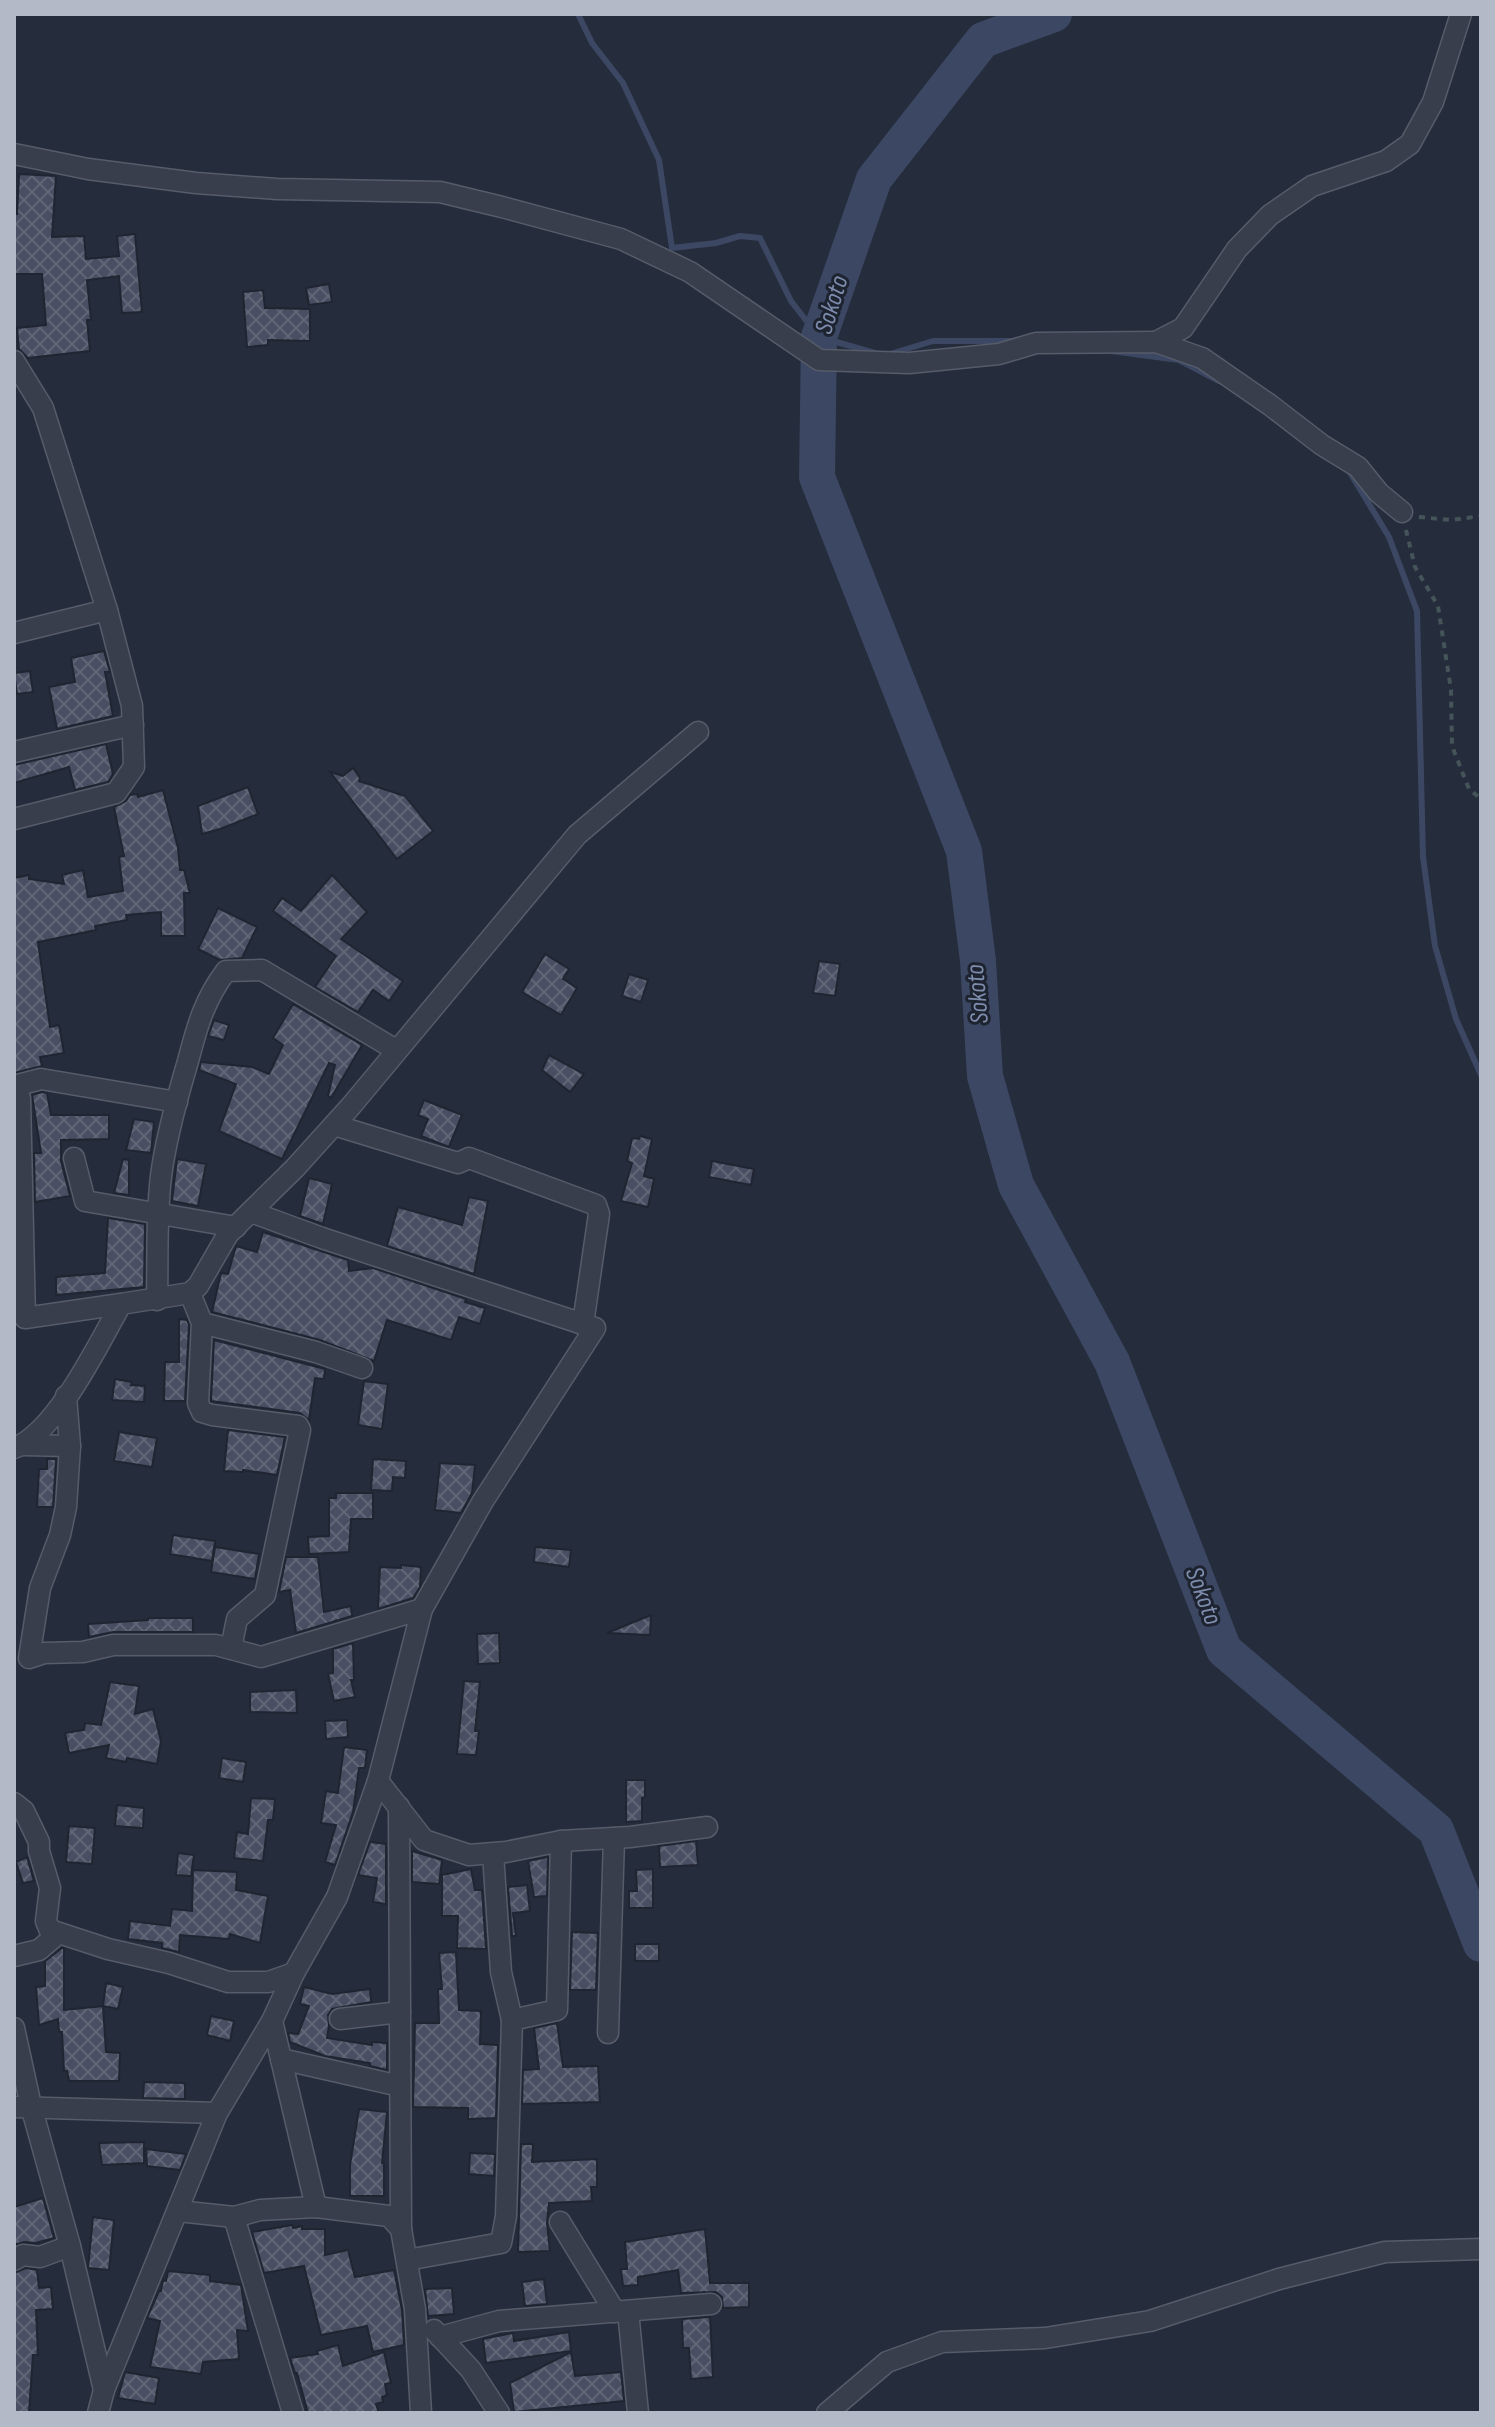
<svg xmlns="http://www.w3.org/2000/svg" width="1495" height="2427" viewBox="0 0 1495 2427" font-family="'Sofia Sans Condensed',sans-serif">
  <style>
    .lines { fill: none; stroke-linecap: round; stroke-linejoin: round }
    .stream { stroke: #3b4763; stroke-width: 6 }
    .river { stroke: #3b4763; stroke-width: 36 }
    .building { fill: url(#building-cross-hatch); stroke: #202532; stroke-width: 2 }
    .minor-casing { stroke: #565c69; stroke-width: 23 }
    .path { stroke: #455459; stroke-width: 4; stroke-dasharray: 6 6; stroke-linecap: butt }
    .minor { stroke: #383e4b; stroke-width: 20 }
    .labels { text-anchor: middle; dominant-baseline: central; stroke-width: 6; stroke-linejoin: round; paint-order: stroke }
    .water-label { font-size: 26px; font-style: italic; fill: #7d8cac; stroke: #1e2330 }
  </style>
  <defs>
    <pattern id="building-cross-hatch" width="8" height="8" patternUnits="userSpaceOnUse" patternTransform="scale(2)"><rect width="8" height="8" fill="#494f62"/><path d="M0 0l8 8M0 8l8-8" fill="none" stroke="#616677"/></pattern>
  </defs>
  <rect width="100%" height="100%" fill="#252c3b"/>
  <g class="lines">
    <!-- stream -->
    <g class="stream">
      <path d="M 578,14 L 592,43 L 623,83 L 659,160 L 672,248 L 716,243 L 740,236 L 760,238 L 791,301 L 819,337 L 875,353"/>
      <path d="M 1111,351 L 1179,360 L 1219,381"/>
      <path d="M 890,354 L 933,341 L 1013,341"/>
      <path d="M 1349,471 L 1389,537 L 1417,611 L 1423,857 L 1435,946 L 1456,1019 L 1481,1075"/>
    </g>
    <!-- river -->
    <path class="river" d="M 1054,14 L 983,40 L 874,179 L 819,337 L 817,477 L 964,851 L 978,961 L 985,1076 L 1016,1185 L 1112,1362 L 1224,1650 L 1436,1830 L 1481,1944"/>
  </g>
  <!-- building -->
  <g class="building">
    <path d="M 19,174 L 56,176 L 52,237 L 84,236 L 86,259 L 119,256 L 117,236 L 135,234 L 142,312 L 122,313 L 119,276 L 87,280 L 91,320 L 87,320 L 90,351 L 28,358 L 19,349 L 17,328 L 46,325 L 42,274 L 14,274 L 14,214 L 17,214 Z"/>
    <path d="M 329,284 L 332,302 L 309,305 L 306,288 Z"/>
    <path d="M 263,290 L 265,308 L 310,309 L 310,341 L 268,340 L 268,345 L 247,347 L 243,292 Z"/>
    <path d="M 104,651 L 110,672 L 105,672 L 113,716 L 57,729 L 49,687 L 75,682 L 71,658 Z"/>
    <path d="M 30,671 L 33,692 L 17,694 L 14,673 Z"/>
    <path d="M 106,744 L 113,774 L 108,782 L 75,790 L 69,767 L 14,783 L 14,765 Z"/>
    <path d="M 353,768 L 360,778 L 359,781 L 405,796 L 433,831 L 397,859 L 330,772 L 343,776 Z"/>
    <path d="M 248,787 L 258,814 L 220,829 L 202,834 L 198,806 Z"/>
    <path d="M 163,790 L 178,848 L 180,870 L 184,870 L 190,893 L 184,893 L 185,936 L 161,936 L 161,912 L 126,915 L 127,920 L 95,926 L 96,930 L 38,942 L 50,1027 L 59,1025 L 64,1053 L 40,1057 L 42,1066 L 14,1073 L 14,878 L 29,875 L 29,879 L 64,884 L 62,875 L 83,870 L 88,897 L 123,891 L 119,857 L 124,856 L 114,807 L 126,801 L 130,795 L 137,794 L 138,797 Z"/>
    <path d="M 332,875 L 367,912 L 341,939 L 403,981 L 389,1001 L 373,990 L 358,1012 L 315,987 L 336,956 L 273,911 L 282,898 L 301,911 Z"/>
    <path d="M 218,908 L 257,927 L 242,958 L 220,960 L 198,949 Z"/>
    <path d="M 545,954 L 569,969 L 563,979 L 577,988 L 561,1015 L 522,992 Z"/>
    <path d="M 819,961 L 840,964 L 835,996 L 813,993 Z"/>
    <path d="M 629,974 L 648,980 L 641,1002 L 622,996 Z"/>
    <path d="M 293,1004 L 362,1045 L 331,1098 L 328,1096 L 335,1065 L 329,1063 L 282,1159 L 219,1131 L 236,1084 L 199,1070 L 201,1062 L 252,1067 L 269,1074 L 283,1045 L 273,1038 Z"/>
    <path d="M 214,1020 L 229,1025 L 224,1040 L 208,1036 Z"/>
    <path d="M 549,1055 L 584,1074 L 570,1092 L 542,1070 Z"/>
    <path d="M 42,1092 L 47,1093 L 51,1115 L 109,1115 L 109,1139 L 61,1140 L 61,1161 L 70,1196 L 35,1202 L 34,1153 L 41,1153 L 32,1095 Z"/>
    <path d="M 424,1100 L 462,1115 L 449,1147 L 421,1136 L 428,1119 L 418,1115 Z"/>
    <path d="M 134,1119 L 154,1122 L 151,1153 L 126,1150 Z"/>
    <path d="M 640,1136 L 652,1139 L 644,1176 L 654,1179 L 648,1207 L 621,1201 L 632,1163 L 627,1161 L 632,1138 L 639,1139 Z"/>
    <path d="M 123,1159 L 129,1160 L 129,1195 L 114,1193 Z"/>
    <path d="M 177,1159 L 206,1164 L 198,1206 L 172,1201 Z"/>
    <path d="M 712,1161 L 754,1169 L 751,1185 L 709,1177 Z"/>
    <path d="M 309,1178 L 332,1184 L 323,1224 L 300,1216 Z"/>
    <path d="M 469,1197 L 488,1201 L 474,1274 L 387,1246 L 398,1207 L 462,1225 Z"/>
    <path d="M 108,1218 L 145,1224 L 144,1287 L 56,1295 L 56,1277 L 105,1273 Z"/>
    <path d="M 263,1232 L 348,1260 L 349,1271 L 373,1268 L 466,1299 L 465,1302 L 485,1308 L 480,1324 L 459,1317 L 451,1340 L 387,1320 L 374,1361 L 320,1340 L 212,1312 L 221,1273 L 228,1274 L 236,1246 L 257,1252 Z"/>
    <path d="M 179,1319 L 187,1320 L 189,1325 L 185,1401 L 164,1401 L 165,1362 L 179,1362 Z"/>
    <path d="M 214,1340 L 325,1369 L 324,1379 L 315,1378 L 309,1420 L 300,1413 L 211,1401 Z"/>
    <path d="M 115,1379 L 132,1382 L 131,1385 L 145,1386 L 144,1402 L 112,1400 Z"/>
    <path d="M 364,1381 L 388,1384 L 382,1429 L 358,1425 Z"/>
    <path d="M 228,1430 L 285,1437 L 277,1475 L 243,1470 L 243,1472 L 224,1471 Z"/>
    <path d="M 119,1432 L 157,1438 L 152,1467 L 114,1461 Z"/>
    <path d="M 47,1459 L 56,1459 L 53,1507 L 37,1507 L 39,1469 L 47,1469 Z"/>
    <path d="M 373,1459 L 406,1461 L 405,1478 L 393,1477 L 392,1491 L 371,1490 Z"/>
    <path d="M 440,1463 L 475,1465 L 472,1493 L 461,1513 L 435,1510 Z"/>
    <path d="M 336,1493 L 373,1493 L 373,1519 L 351,1519 L 349,1552 L 309,1554 L 308,1537 L 329,1536 L 329,1498 L 336,1498 Z"/>
    <path d="M 173,1535 L 215,1541 L 212,1561 L 170,1554 Z"/>
    <path d="M 215,1547 L 259,1554 L 255,1579 L 211,1572 Z"/>
    <path d="M 535,1547 L 571,1550 L 569,1567 L 534,1562 Z"/>
    <path d="M 286,1557 L 318,1557 L 324,1612 L 351,1606 L 352,1616 L 296,1633 L 290,1590 L 279,1592 Z"/>
    <path d="M 401,1565 L 421,1567 L 420,1587 L 413,1598 L 378,1609 L 380,1567 L 401,1568 Z"/>
    <path d="M 651,1615 L 650,1635 L 607,1633 Z"/>
    <path d="M 148,1618 L 193,1618 L 193,1632 L 113,1632 L 89,1637 L 88,1624 L 148,1620 Z"/>
    <path d="M 499,1633 L 500,1663 L 478,1664 L 477,1634 Z"/>
    <path d="M 353,1643 L 354,1680 L 351,1680 L 355,1697 L 334,1701 L 328,1674 L 333,1673 L 333,1649 Z"/>
    <path d="M 464,1681 L 480,1682 L 475,1731 L 479,1731 L 476,1755 L 457,1754 Z"/>
    <path d="M 110,1682 L 139,1686 L 135,1714 L 153,1709 L 161,1741 L 157,1764 L 127,1758 L 126,1762 L 106,1758 L 109,1745 L 69,1753 L 65,1733 L 84,1730 L 85,1723 L 101,1725 Z"/>
    <path d="M 296,1690 L 297,1713 L 250,1712 L 250,1692 Z"/>
    <path d="M 347,1720 L 348,1737 L 326,1739 L 325,1721 Z"/>
    <path d="M 344,1747 L 367,1750 L 365,1768 L 359,1768 L 353,1812 L 335,1865 L 325,1862 L 336,1825 L 321,1823 L 326,1791 L 338,1793 Z"/>
    <path d="M 222,1758 L 246,1762 L 243,1782 L 219,1778 Z"/>
    <path d="M 626,1780 L 645,1780 L 645,1797 L 642,1798 L 642,1821 L 626,1822 Z"/>
    <path d="M 251,1798 L 275,1799 L 273,1820 L 268,1820 L 263,1861 L 234,1858 L 237,1832 L 248,1834 Z"/>
    <path d="M 117,1805 L 144,1808 L 143,1828 L 115,1826 Z"/>
    <path d="M 69,1826 L 95,1828 L 92,1864 L 66,1862 Z"/>
    <path d="M 696,1841 L 698,1865 L 660,1867 L 659,1846 Z"/>
    <path d="M 370,1842 L 386,1844 L 386,1904 L 373,1902 L 377,1878 L 358,1875 Z"/>
    <path d="M 412,1851 L 442,1860 L 439,1884 L 412,1882 Z"/>
    <path d="M 178,1853 L 194,1855 L 191,1876 L 176,1875 Z"/>
    <path d="M 27,1857 L 34,1881 L 23,1883 L 16,1862 Z"/>
    <path d="M 548,1857 L 547,1896 L 534,1897 L 528,1861 Z"/>
    <path d="M 471,1869 L 475,1890 L 482,1890 L 486,1949 L 457,1948 L 458,1916 L 442,1916 L 442,1875 Z"/>
    <path d="M 653,1869 L 653,1908 L 629,1908 L 629,1891 L 637,1891 L 636,1870 Z"/>
    <path d="M 193,1870 L 237,1872 L 236,1890 L 268,1896 L 260,1943 L 230,1934 L 229,1939 L 180,1935 L 179,1952 L 162,1948 L 162,1943 L 128,1939 L 130,1921 L 170,1926 L 172,1909 L 192,1911 Z"/>
    <path d="M 527,1885 L 530,1911 L 513,1913 L 516,1936 L 512,1936 L 508,1887 Z"/>
    <path d="M 572,1932 L 598,1933 L 596,1990 L 570,1990 Z"/>
    <rect x="635" y="1944" width="24" height="17"/>
    <path d="M 62,1948 L 64,1948 L 64,2010 L 103,2006 L 106,1983 L 123,1987 L 118,2009 L 103,2006 L 106,2052 L 120,2053 L 119,2081 L 69,2081 L 67,2071 L 64,2071 L 62,2032 L 59,2032 L 58,2019 L 39,2025 L 36,1987 L 45,1986 L 45,1961 Z"/>
    <path d="M 456,1952 L 459,2010 L 481,2011 L 480,2044 L 498,2045 L 496,2118 L 468,2119 L 468,2108 L 413,2107 L 415,2023 L 439,2023 L 438,1989 L 442,1989 L 439,1953 Z"/>
    <path d="M 304,1987 L 332,1994 L 370,1989 L 371,2002 L 332,2009 L 328,2015 L 329,2026 L 327,2038 L 372,2045 L 372,2042 L 387,2043 L 387,2070 L 370,2066 L 370,2063 L 325,2056 L 290,2042 L 288,2033 L 298,2034 L 309,2006 L 300,2004 Z"/>
    <path d="M 211,2016 L 234,2021 L 230,2041 L 207,2035 Z"/>
    <path d="M 557,2023 L 563,2067 L 598,2066 L 600,2102 L 522,2104 L 523,2070 L 539,2069 L 534,2028 Z"/>
    <path d="M 144,2082 L 185,2083 L 185,2099 L 143,2098 Z"/>
    <path d="M 359,2109 L 387,2112 L 382,2163 L 384,2163 L 384,2196 L 350,2196 L 350,2165 Z"/>
    <path d="M 144,2142 L 144,2163 L 102,2165 L 99,2143 Z"/>
    <path d="M 521,2144 L 533,2144 L 532,2162 L 597,2159 L 597,2187 L 591,2187 L 592,2201 L 549,2203 L 547,2223 L 550,2251 L 518,2252 Z"/>
    <path d="M 146,2149 L 186,2154 L 180,2170 L 147,2166 Z"/>
    <path d="M 470,2153 L 495,2154 L 494,2176 L 469,2174 Z"/>
    <path d="M 43,2198 L 54,2238 L 36,2243 L 24,2242 L 14,2245 L 14,2207 Z"/>
    <path d="M 93,2217 L 114,2220 L 109,2270 L 88,2268 Z"/>
    <path d="M 292,2225 L 293,2228 L 302,2226 L 302,2229 L 325,2229 L 325,2255 L 348,2250 L 355,2277 L 394,2270 L 402,2310 L 404,2345 L 373,2352 L 367,2326 L 321,2335 L 304,2266 L 264,2273 L 252,2232 Z"/>
    <path d="M 705,2229 L 710,2283 L 749,2283 L 749,2307 L 723,2308 L 722,2297 L 716,2292 L 681,2293 L 678,2270 L 638,2277 L 638,2285 L 623,2286 L 621,2269 L 627,2269 L 625,2242 Z"/>
    <path d="M 26,2268 L 37,2270 L 39,2288 L 51,2287 L 53,2309 L 36,2310 L 38,2355 L 33,2355 L 29,2413 L 14,2413 L 14,2273 Z"/>
    <path d="M 168,2271 L 210,2275 L 210,2281 L 241,2285 L 248,2331 L 237,2330 L 239,2359 L 203,2362 L 201,2374 L 150,2367 L 160,2321 L 147,2318 L 159,2291 L 161,2291 L 163,2280 L 166,2281 Z"/>
    <path d="M 544,2279 L 547,2304 L 525,2306 L 522,2282 Z"/>
    <path d="M 452,2288 L 454,2314 L 428,2316 L 425,2289 Z"/>
    <path d="M 710,2317 L 713,2377 L 691,2379 L 689,2348 L 683,2348 L 682,2319 Z"/>
    <path d="M 569,2332 L 571,2351 L 486,2363 L 483,2339 L 513,2333 L 514,2341 Z"/>
    <path d="M 338,2345 L 343,2366 L 384,2352 L 391,2383 L 385,2384 L 387,2395 L 382,2397 L 383,2402 L 376,2404 L 379,2413 L 308,2413 L 297,2373 L 295,2373 L 290,2358 L 318,2354 L 317,2351 Z"/>
    <path d="M 571,2352 L 575,2376 L 621,2372 L 624,2401 L 514,2412 L 510,2383 Z"/>
    <path d="M 125,2372 L 159,2378 L 155,2404 L 118,2398 Z"/>
  </g>
  <g class="lines">
    <defs>
      <g id="minor">
        <path d="M 14,154 L 88,169 L 196,183 L 277,189 L 440,192 L 502,207 L 621,239 L 690,272 L 819,360 L 909,363 L 999,354 L 1036,343 L 1156,342 L 1202,358 L 1270,405 L 1322,445 L 1358,467 L 1379,493 L 1402,512"/>
        <path d="M 1156,342 L 1183,328 L 1237,249 L 1270,215 L 1312,186 L 1386,161 L 1410,144 L 1433,102 L 1461,14"/>
        <path d="M 14,361 L 43,408 L 107,610 L 132,706 L 134,767 L 116,793 L 14,819"/>
        <path d="M 14,633 L 107,610"/>
        <path d="M 14,752 L 133,725"/>
        <path d="M 14,1086 L 41,1079 L 177,1102"/>
        <path d="M 14,1087 L 20,1098 L 25,1318 L 121,1304"/>
        <path d="M 334,1125 L 458,1163 L 469,1158 L 596,1205 L 599,1214 L 583,1324"/>
        <path d="M 74,1158 L 85,1201 L 236,1227"/>
        <path d="M 190,1293 L 202,1323 L 198,1403 L 202,1412 L 212,1415 L 298,1426 L 300,1430 L 265,1595 L 237,1619 L 231,1648"/>
        <path d="M 157,1300 C 158,1258 156,1217 161,1176 C 166,1137 177,1098 188,1061 C 197,1027 204,1000 226,971 L 262,970 L 396,1050"/>
        <path d="M 202,1323 L 316,1352 L 362,1368"/>
        <path d="M 66,1396 L 70,1446 L 66,1507 L 60,1535 L 40,1588 L 29,1658 L 44,1653 L 83,1652 L 113,1645 L 216,1645 L 261,1657 L 422,1609"/>
        <path d="M 23,1445 L 70,1446"/>
        <path d="M 14,1448 C 56,1433 99,1343 121,1304 L 190,1293 L 198,1286 L 228,1234 L 295,1168 L 351,1106 L 577,835 L 698,732"/>
        <path d="M 378,1781 L 424,1840 L 469,1855 L 506,1852 L 561,1841 L 557,2010 L 512,2020 L 506,2216 L 501,2243 L 407,2260"/>
        <path d="M 14,1803 L 24,1811 L 39,1842 L 39,1851 L 50,1888 L 46,1921 L 53,1938 L 39,1950 L 14,1956"/>
        <path d="M 399,1807 L 401,2229"/>
        <path d="M 561,1841 L 630,1837 L 707,1827"/>
        <path d="M 493,1854 L 501,1972 L 512,2020"/>
        <path d="M 50,1930 L 108,1949 L 169,1963 L 228,1982 L 268,1982 L 294,1973"/>
        <path d="M 340,2019 L 400,2012"/>
        <path d="M 272,2021 L 316,2207"/>
        <path d="M 14,2028 L 31,2106 L 70,2246 L 104,2390"/>
        <path d="M 608,2033 L 614,1838"/>
        <path d="M 281,2059 L 400,2086"/>
        <path d="M 14,2107 L 217,2113"/>
        <path d="M 178,2211 L 234,2217 L 260,2210 L 316,2207 L 389,2216 L 401,2229 L 415,2309 L 421,2413"/>
        <path d="M 234,2217 L 293,2413"/>
        <path d="M 560,2222 L 615,2312"/>
        <path d="M 14,2260 L 23,2255 L 40,2257 L 70,2246"/>
        <path d="M 628,2311 L 638,2413"/>
        <path d="M 434,2330 L 471,2370 L 499,2413"/>
        <path d="M 440,2337 L 499,2321 L 711,2304"/>
        <path d="M 98,2413 L 104,2390 L 217,2113 L 272,2021 L 294,1973 L 337,1897 L 378,1781 L 422,1609 L 483,1501 L 595,1328 L 322,1238 L 251,1212"/>
        <path d="M 827,2413 L 887,2362 L 942,2342 L 1045,2338 L 1150,2321 L 1279,2279 L 1385,2252 L 1481,2249"/>
      </g>
    </defs>
    <!-- minor casing -->
    <use href="#minor" class="minor-casing"/>
    <!-- path -->
    <g class="path">
      <path d="M 1419,517 L 1451,520 L 1481,516"/>
      <path d="M 1406,530 L 1415,567 L 1438,606 L 1451,690 L 1452,746 L 1469,789 L 1481,799"/>
    </g>
    <!-- minor -->
    <use href="#minor" class="minor"/>
  </g>
  <g class="labels">
    <!-- water labels -->
    <g class="water-label">
      <text transform="translate(832 305) rotate(-73)">Sokoto</text>
      <text transform="translate(978 994) rotate(-95)">Sokoto</text>
      <text transform="translate(1203 1596) rotate(69)">Sokoto</text>
    </g>
  </g>
  <!-- border -->
  <rect width="1495" height="2427" fill="none" stroke="#b4b9c7" stroke-width="32"/>
</svg>
